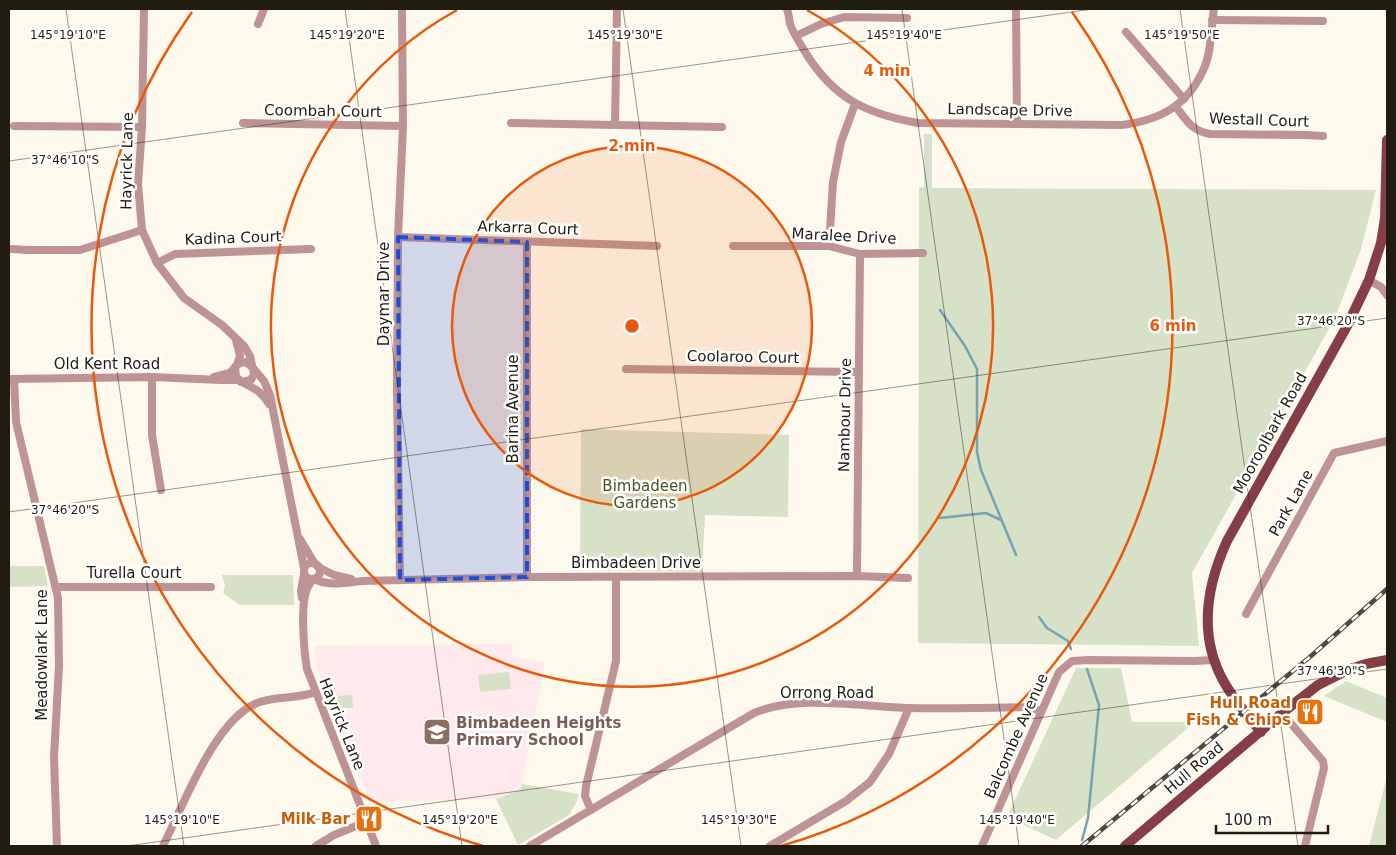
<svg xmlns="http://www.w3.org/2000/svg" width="1396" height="855" viewBox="0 0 1396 855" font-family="'DejaVu Sans',sans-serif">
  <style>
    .education { fill: #ffe9ec }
    .green { fill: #d7e1c8 }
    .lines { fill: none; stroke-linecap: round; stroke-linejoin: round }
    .stream { stroke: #76a3b4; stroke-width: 2.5 }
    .minor { stroke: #be9395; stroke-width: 8 }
    .major { stroke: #853e45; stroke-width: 10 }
    .rail-casing { stroke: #4d493d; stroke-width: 4.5 }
    .rail { stroke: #fff; stroke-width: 2.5; stroke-dasharray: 8; stroke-linecap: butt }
    .marked { fill: #1d4ed8; fill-opacity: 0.2; stroke: #1d4ed8; stroke-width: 4; stroke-dasharray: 10 6; stroke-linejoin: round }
    .ticks { fill: none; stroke: #201c10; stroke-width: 1; stroke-opacity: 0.45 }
    .ring { fill: none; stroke: #e8590c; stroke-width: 2.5 }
    .labels { text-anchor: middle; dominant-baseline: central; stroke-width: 5; stroke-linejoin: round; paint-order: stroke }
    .street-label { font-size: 15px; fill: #201c10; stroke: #fff }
    .park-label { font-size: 15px; fill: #45571e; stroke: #fff }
    .food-label { font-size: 15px; font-weight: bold; fill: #c56008; stroke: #fff; text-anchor: end }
    .education-label { font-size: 15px; font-weight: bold; fill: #785e54; stroke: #fff; text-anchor: start }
    .ticks-label { font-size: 12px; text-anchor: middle; fill: #201c10; stroke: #fff; stroke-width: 5; stroke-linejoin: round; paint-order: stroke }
    .centre { fill: #e8590c; stroke: #fff; stroke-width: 2.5 }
    .ring-label { font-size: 15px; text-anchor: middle; font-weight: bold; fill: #e8590c; stroke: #fff; stroke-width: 5; stroke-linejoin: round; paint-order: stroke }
  </style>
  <rect width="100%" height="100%" fill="#fef9ed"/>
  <!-- education -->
  <path class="education" d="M 513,644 L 512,657 L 545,663 L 522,784 L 520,790 L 496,799 L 369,802 L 316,666 L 315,646 Z"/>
  <!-- green -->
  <g class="green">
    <path d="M 924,134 L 932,134 L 932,188 L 1376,190 L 1361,249 L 1335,318 L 1192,573 L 1199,646 L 918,643 L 919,188 L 924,187 Z"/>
    <path d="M 581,429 L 789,435 L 788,517 L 705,515 L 702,572 L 580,570 Z"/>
    <path d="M 9,566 L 44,566 L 48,586 L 9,587 Z"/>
    <path d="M 222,575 L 293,575 L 294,605 L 240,605 L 223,593 L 225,585 Z"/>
    <path d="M 1076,668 L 1121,668 L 1132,722 L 1195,722 L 1056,840 L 1007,817 Z"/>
    <path d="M 509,672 L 511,689 L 480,692 L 478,675 Z"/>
    <path d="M 1346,681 L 1387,698 L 1387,722 L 1324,696 Z"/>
    <path d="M 352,695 L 353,708 L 333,708 L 333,696 Z"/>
    <path d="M 1387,771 L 1387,846 L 1369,846 L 1386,780 Z"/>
    <path d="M 522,784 L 579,794 L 576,803 L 569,815 L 518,845 L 496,799 L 520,790 Z"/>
  </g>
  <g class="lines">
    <!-- stream -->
    <g class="stream">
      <path d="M 940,310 L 965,346 L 977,369 L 977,452 L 981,470 L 1016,555"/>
      <path d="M 940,518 L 986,513 L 1001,520"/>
      <path d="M 1039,617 L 1047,628 L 1068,641 L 1071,649"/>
      <path d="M 1082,840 L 1088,818 L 1099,705 L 1087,669"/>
    </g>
    <!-- minor -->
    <g class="minor">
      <path d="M 144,9 L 142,127 L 138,184 L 142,230 L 157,263 L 184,298 L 222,325 L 244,346 L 250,356 L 252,365"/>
      <path d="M 787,9 C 789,14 789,19 790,24 C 794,35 801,45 807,55 C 835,99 867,114 918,123 L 1122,125 C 1161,120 1189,105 1205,66 C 1212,49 1211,27 1214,9"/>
      <path d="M 1016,9 L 1017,124"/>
      <path d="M 1212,20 L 1323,21"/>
      <path d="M 258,24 L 264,9"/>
      <path d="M 1126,32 L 1184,99"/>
      <path d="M 796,36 L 821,24 L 844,17 L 907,18"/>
      <path d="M 1176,107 C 1188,122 1191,130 1210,134 L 1306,135 L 1323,136"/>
      <path d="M 243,123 L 403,126"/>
      <path d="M 511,123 L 722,127"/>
      <path d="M 615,124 L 617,9"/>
      <path d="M 14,126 L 142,127"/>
      <path d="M 398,237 L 657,246"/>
      <path d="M 527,242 L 527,577"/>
      <path d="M 733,246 L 829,246 L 860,254 L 923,253"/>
      <path d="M 829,246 L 833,182 L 841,142 L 855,104"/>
      <path d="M 12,249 L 27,250 L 80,250 L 142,230"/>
      <path d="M 157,263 L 175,254 L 311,249"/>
      <path d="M 1369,280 L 1381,287 L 1387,295"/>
      <path d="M 236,340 L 240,356 L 237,365"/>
      <path d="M 253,368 L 264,381 L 270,395 L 304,568"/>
      <path d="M 626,369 L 859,372"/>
      <path d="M 152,377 L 152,435 L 161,490"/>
      <path d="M 214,377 L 230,373 L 235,367"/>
      <path d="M 9,379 L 152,377 L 221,380 L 238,380"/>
      <path d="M 14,379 L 16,422 L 58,598 L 59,666 L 54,757 L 57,846"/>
      <path d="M 241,382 L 251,380 L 254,374 L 253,368 L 246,362 L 240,363 L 235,367 L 236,377 C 248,389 258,385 269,404"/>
      <path d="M 300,539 L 315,564"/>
      <circle cx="312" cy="571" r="8"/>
      <path d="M 318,567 L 334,575 L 351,579"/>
      <path d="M 857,576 L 860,254"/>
      <path d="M 313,579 C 311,582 308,586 307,589 C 300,604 304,652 307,669 L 376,846"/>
      <path d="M 315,579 C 328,587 349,582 363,581 L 527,577 L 857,576 L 908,578"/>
      <path d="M 400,580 L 397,390 L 398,237 L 403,126 L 402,9"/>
      <path d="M 57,587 L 211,587"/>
      <path d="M 302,598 L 301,591 L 304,574"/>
      <path d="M 1246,614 L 1334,453 L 1387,441"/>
      <path d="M 1282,713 L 1323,761 L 1324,768 L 1305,846"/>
      <path d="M 591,810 L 585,796 L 586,786 L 616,661 L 616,577"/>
      <path d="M 163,846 C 183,806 214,722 255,704 C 274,695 296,700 315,692"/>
      <path d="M 316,846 L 334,835 L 366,822"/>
      <path d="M 530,846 L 754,713 C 799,694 861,707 910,708 C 949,709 989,708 1029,707 L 1041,711"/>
      <path d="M 770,846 L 846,801 L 870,782 L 889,754 L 909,708"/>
      <path d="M 982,846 L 1059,672 L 1072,661 L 1088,660 L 1195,661 L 1214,660"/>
    </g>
    <!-- major -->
    <g class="major">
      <path d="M 1261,732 C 1248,716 1234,700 1224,682 C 1198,636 1206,587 1227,541 L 1347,326 L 1369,280 L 1381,243 L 1385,218 L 1387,140"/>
      <path d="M 1125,846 L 1282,713 L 1318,685 L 1350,669 L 1366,664 L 1387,660"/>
    </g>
    <defs>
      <path id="rail" d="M 1082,846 L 1311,656 L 1387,589"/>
    </defs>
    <!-- rail casing -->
    <use href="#rail" class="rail-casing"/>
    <!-- rail -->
    <use href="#rail" class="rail"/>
  </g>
  <!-- marked area -->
  <path class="marked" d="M 398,237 L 527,242 L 527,577 L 400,580 Z"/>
  <!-- ticks -->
  <path class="ticks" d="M 66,9 L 184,846M 345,9 L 462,846M 623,9 L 741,846M 902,9 L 1019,846M 1180,9 L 1298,846M 9,161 L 1093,9M 9,512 L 1387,318M 127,846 L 1387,669"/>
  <!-- distance rings -->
  <circle cx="632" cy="326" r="180" fill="#e8590c" fill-opacity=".12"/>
  <g class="ring">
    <circle cx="632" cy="326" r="180"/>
    <path d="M807 10A361 361 0 1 1 457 10"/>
    <path d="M483 846A541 541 0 0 1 192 12M1072 12A541 541 0 0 1 781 846"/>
  </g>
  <!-- icons -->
  <defs>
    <symbol id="restaurant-square" viewBox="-11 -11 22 22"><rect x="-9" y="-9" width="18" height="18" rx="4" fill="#e8710a" stroke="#fff"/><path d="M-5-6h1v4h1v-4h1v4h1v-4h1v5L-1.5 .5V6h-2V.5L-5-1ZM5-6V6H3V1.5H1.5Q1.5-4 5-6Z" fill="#fff"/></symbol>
    <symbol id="school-square" viewBox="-11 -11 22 22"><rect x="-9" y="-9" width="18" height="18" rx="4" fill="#8d6e63" stroke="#fff"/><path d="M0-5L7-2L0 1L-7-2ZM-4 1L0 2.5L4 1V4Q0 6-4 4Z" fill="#fff"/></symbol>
  </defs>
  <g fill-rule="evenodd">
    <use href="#restaurant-square" x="1294" y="696" width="32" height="32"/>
    <use href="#school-square" x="421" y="716" width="32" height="32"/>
    <use href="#restaurant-square" x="353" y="803" width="32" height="32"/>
  </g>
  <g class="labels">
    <!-- street labels -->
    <g class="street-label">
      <text transform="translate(1010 110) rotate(1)">Landscape Drive</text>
      <text transform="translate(323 111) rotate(1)">Coombah Court</text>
      <text transform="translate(1259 120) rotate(2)">Westall Court</text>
      <text transform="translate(127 161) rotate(-89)">Hayrick Lane</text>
      <text transform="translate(528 228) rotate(2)">Arkarra Court</text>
      <text transform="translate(844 236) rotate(3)">Maralee Drive</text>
      <text transform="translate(233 238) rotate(-2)">Kadina Court</text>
      <text transform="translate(384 294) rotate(-90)">Daymar Drive</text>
      <text transform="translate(743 357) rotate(1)">Coolaroo Court</text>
      <text x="107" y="364">Old Kent Road</text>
      <text transform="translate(513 409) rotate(-90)">Barina Avenue</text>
      <text transform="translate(845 415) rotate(-89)">Nambour Drive</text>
      <text transform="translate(1270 433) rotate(-61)">Mooroolbark Road</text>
      <text transform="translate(1291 503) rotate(-61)">Park Lane</text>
      <text x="636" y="563">Bimbadeen Drive</text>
      <text x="134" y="573">Turella Court</text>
      <text transform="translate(42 655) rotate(-90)">Meadowlark Lane</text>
      <text x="827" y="693">Orrong Road</text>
      <text transform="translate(342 724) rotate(68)">Hayrick Lane</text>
      <text transform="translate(1016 736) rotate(-66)">Balcombe Avenue</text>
      <text transform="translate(1194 768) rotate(-40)">Hull Road</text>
    </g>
    <!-- park labels -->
    <g class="park-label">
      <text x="645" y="486">Bimbadeen<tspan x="645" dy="17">Gardens</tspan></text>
    </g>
    <!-- food labels -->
    <g class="food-label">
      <text x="1291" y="703">Hull Road<tspan x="1291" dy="17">Fish &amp; Chips</tspan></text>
      <text x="350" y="819">Milk Bar</text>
    </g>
    <!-- education labels -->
    <g class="education-label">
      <text x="456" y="723">Bimbadeen Heights<tspan x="456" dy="17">Primary School</tspan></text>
    </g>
  </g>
  <g class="ticks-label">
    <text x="68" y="39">145°19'10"E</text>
    <text x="347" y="39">145°19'20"E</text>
    <text x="625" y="39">145°19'30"E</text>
    <text x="904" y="39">145°19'40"E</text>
    <text x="1182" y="39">145°19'50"E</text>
    <text x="65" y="164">37°46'10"S</text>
    <text x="1331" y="325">37°46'20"S</text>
    <text x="65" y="514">37°46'20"S</text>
    <text x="1331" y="675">37°46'30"S</text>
    <text x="182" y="824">145°19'10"E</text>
    <text x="460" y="824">145°19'20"E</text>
    <text x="739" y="824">145°19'30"E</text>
    <text x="1017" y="824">145°19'40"E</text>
  </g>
  <circle cx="632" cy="326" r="8" class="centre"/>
  <g class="ring-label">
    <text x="887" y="76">4 min</text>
    <text x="632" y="151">2 min</text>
    <text x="1173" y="331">6 min</text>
  </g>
  <!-- border -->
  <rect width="1396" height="855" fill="none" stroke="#201c10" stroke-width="20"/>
  <!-- scale -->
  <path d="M1216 825v8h112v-8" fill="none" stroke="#201c10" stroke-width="2.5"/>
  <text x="1224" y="825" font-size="15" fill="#201c10" stroke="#ffffff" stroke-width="4" paint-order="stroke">100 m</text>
</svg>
